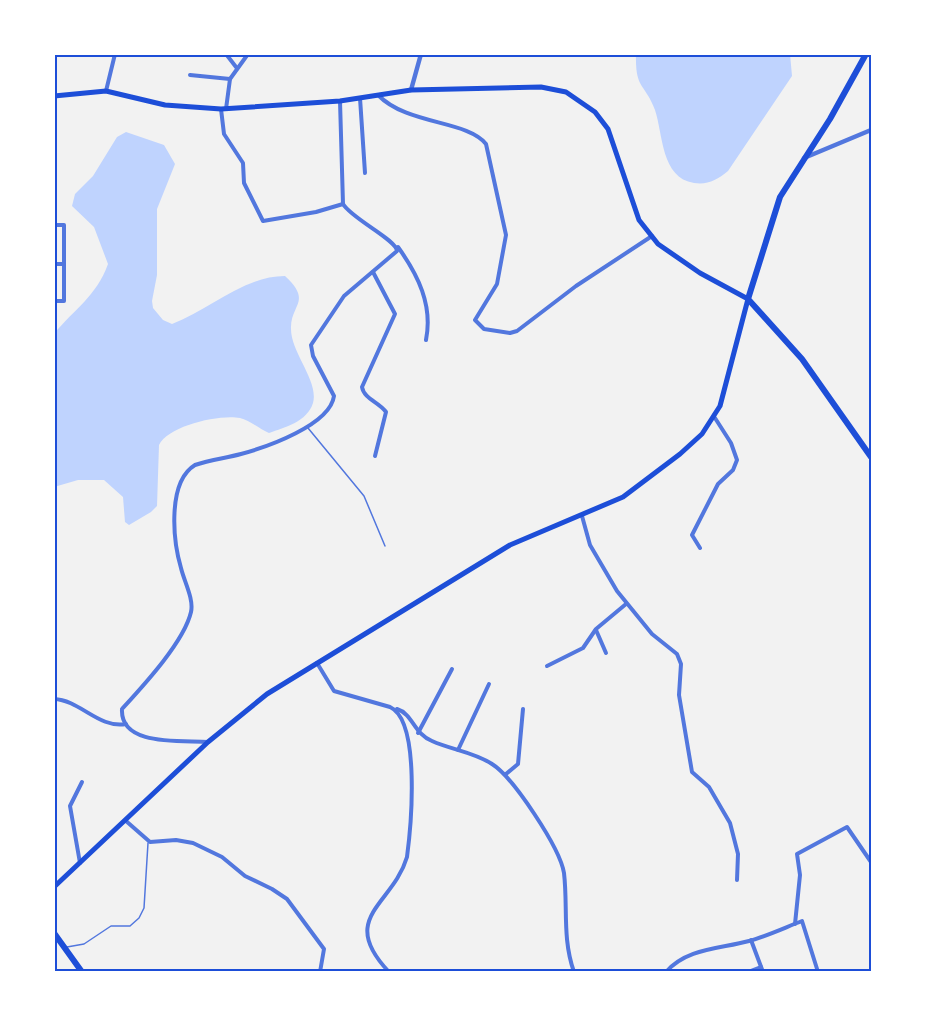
<svg xmlns="http://www.w3.org/2000/svg" width="925" height="1026" viewBox="0 0 925 1026" font-family="'Varela Round',sans-serif">
  <style>
    .water { fill: #bfd3fe }
    .lines { fill: none; stroke-linecap: round; stroke-linejoin: round }
    .service { stroke: #5277de; stroke-width: 1.5 }
    .minor { stroke: #5277de; stroke-width: 4 }
    .tertiary { stroke: #5277de; stroke-width: 4.5 }
    .secondary { stroke: #1d4ed8; stroke-width: 5 }
    .primary { stroke: #1d4ed8; stroke-width: 6 }
    .neatline { fill: none; stroke: #1d4ed8; stroke-width: 2 }
  </style>
  <rect width="100%" height="100%" fill="#f2f2f2"/>
  <!-- water -->
  <g class="water">
    <path d="M 636,54 L 790,54 L 792,76 L 728,171 C 717,180 708,185 694,183 C 661,178 663,134 655,110 C 645,83 635,90 636,54 Z"/>
    <path d="M 126,132 L 164,145 L 175,164 L 157,209 L 157,275 L 152,301 L 153,308 L 163,320 L 172,324 C 209,310 244,276 285,276 C 313,302 290,304 291,329 C 291,353 319,381 313,403 C 307,422 285,427 269,433 C 260,429 249,420 240,418 C 219,414 168,426 159,445 L 157,506 L 151,512 L 129,525 L 125,522 L 123,497 L 104,480 L 78,480 L 54,487 L 54,334 C 75,308 96,297 108,264 L 94,227 L 72,206 L 75,194 L 93,176 L 117,137 Z"/>
  </g>
  <g class="lines">
    <!-- service -->
    <g class="service">
      <path d="M 308,428 L 364,496 L 385,546"/>
      <path d="M 67,947 L 84,944 L 111,926 L 130,926 L 139,918 L 144,908 L 148,843"/>
    </g>
    <!-- minor -->
    <g class="minor">
      <path d="M 226,54 L 236,67"/>
      <path d="M 190,75 L 230,79"/>
      <path d="M 106,91 L 115,54"/>
      <path d="M 378,95 C 407,125 467,120 486,144 L 506,235 L 497,284 L 475,320 L 484,329 L 510,333 L 517,331 L 576,286 L 652,236"/>
      <path d="M 360,98 L 365,173"/>
      <path d="M 221,109 L 224,134 L 243,163 L 244,183 L 263,221 L 316,212 L 343,204"/>
      <path d="M 226,109 L 230,79 L 248,54"/>
      <path d="M 54,225 L 64,225 L 64,301 L 54,301"/>
      <path d="M 398,247 C 418,275 433,305 426,340"/>
      <path d="M 54,264 L 64,264"/>
      <path d="M 373,272 L 395,314 L 362,387 C 364,399 379,402 386,412 L 375,456"/>
      <path d="M 582,516 L 590,545 L 617,591 L 652,634 L 677,654 L 681,664 L 679,695 L 692,772 L 709,787 L 730,823 L 738,854 L 737,880"/>
      <path d="M 700,548 L 692,535 L 718,484 L 733,470 L 737,460 L 731,443 L 715,418"/>
      <path d="M 596,630 L 606,653"/>
      <path d="M 317,663 L 334,691 L 390,707 C 421,721 411,827 407,857 C 393,905 337,917 389,972"/>
      <path d="M 547,666 L 583,648 L 596,629 L 626,604"/>
      <path d="M 54,699 C 80,700 99,729 126,724"/>
      <path d="M 397,709 C 413,714 414,734 432,741 C 452,750 474,752 492,764 C 513,777 560,848 564,873 C 568,907 562,938 574,972"/>
      <path d="M 418,733 L 452,669"/>
      <path d="M 208,742 C 182,740 120,747 122,709 C 143,686 184,642 191,612 C 194,599 184,581 181,568 C 173,541 167,482 195,465 C 210,460 226,458 241,454 C 267,447 330,425 334,396 L 313,356 L 311,345 L 344,296 L 397,251 C 397,240 352,219 343,204 L 340,101"/>
      <path d="M 458,750 L 489,684"/>
      <path d="M 506,774 L 518,764 L 523,709"/>
      <path d="M 126,821 L 150,842 L 176,840 L 193,843 L 222,857 L 245,876 L 272,889 L 287,899 L 324,949 L 320,972"/>
      <path d="M 80,863 L 70,806 L 82,782"/>
      <path d="M 795,924 L 800,875 L 797,854 L 847,827 L 871,862"/>
      <path d="M 751,940 L 763,972"/>
      <path d="M 666,972 C 687,948 720,949 749,941 C 767,936 784,928 802,921 L 818,972"/>
      <path d="M 748,972 L 761,967"/>
    </g>
    <!-- tertiary -->
    <g class="tertiary">
      <path d="M 411,90 L 421,54"/>
      <path d="M 804,158 L 871,130"/>
    </g>
    <!-- secondary -->
    <path class="secondary" d="M 54,96 L 106,91 L 165,105 L 221,109 L 340,101 L 411,90 L 541,87 L 566,92 L 595,112 L 608,129 L 639,220 L 658,244 L 700,273 L 748,299 L 720,406 L 702,434 L 680,454 L 623,497 L 510,545 L 267,694 L 208,742 L 54,887"/>
    <!-- primary -->
    <g class="primary">
      <path d="M 866,54 L 830,119 L 780,197 L 748,299 L 802,359 L 871,457"/>
      <path d="M 54,933 L 82,972"/>
    </g>
  </g>
  <!-- border -->
  <rect width="925" height="1026" fill="none" stroke="#ffffff" stroke-width="111"/>
  <rect x="56" y="56" width="814" height="914" class="neatline"/>
</svg>
